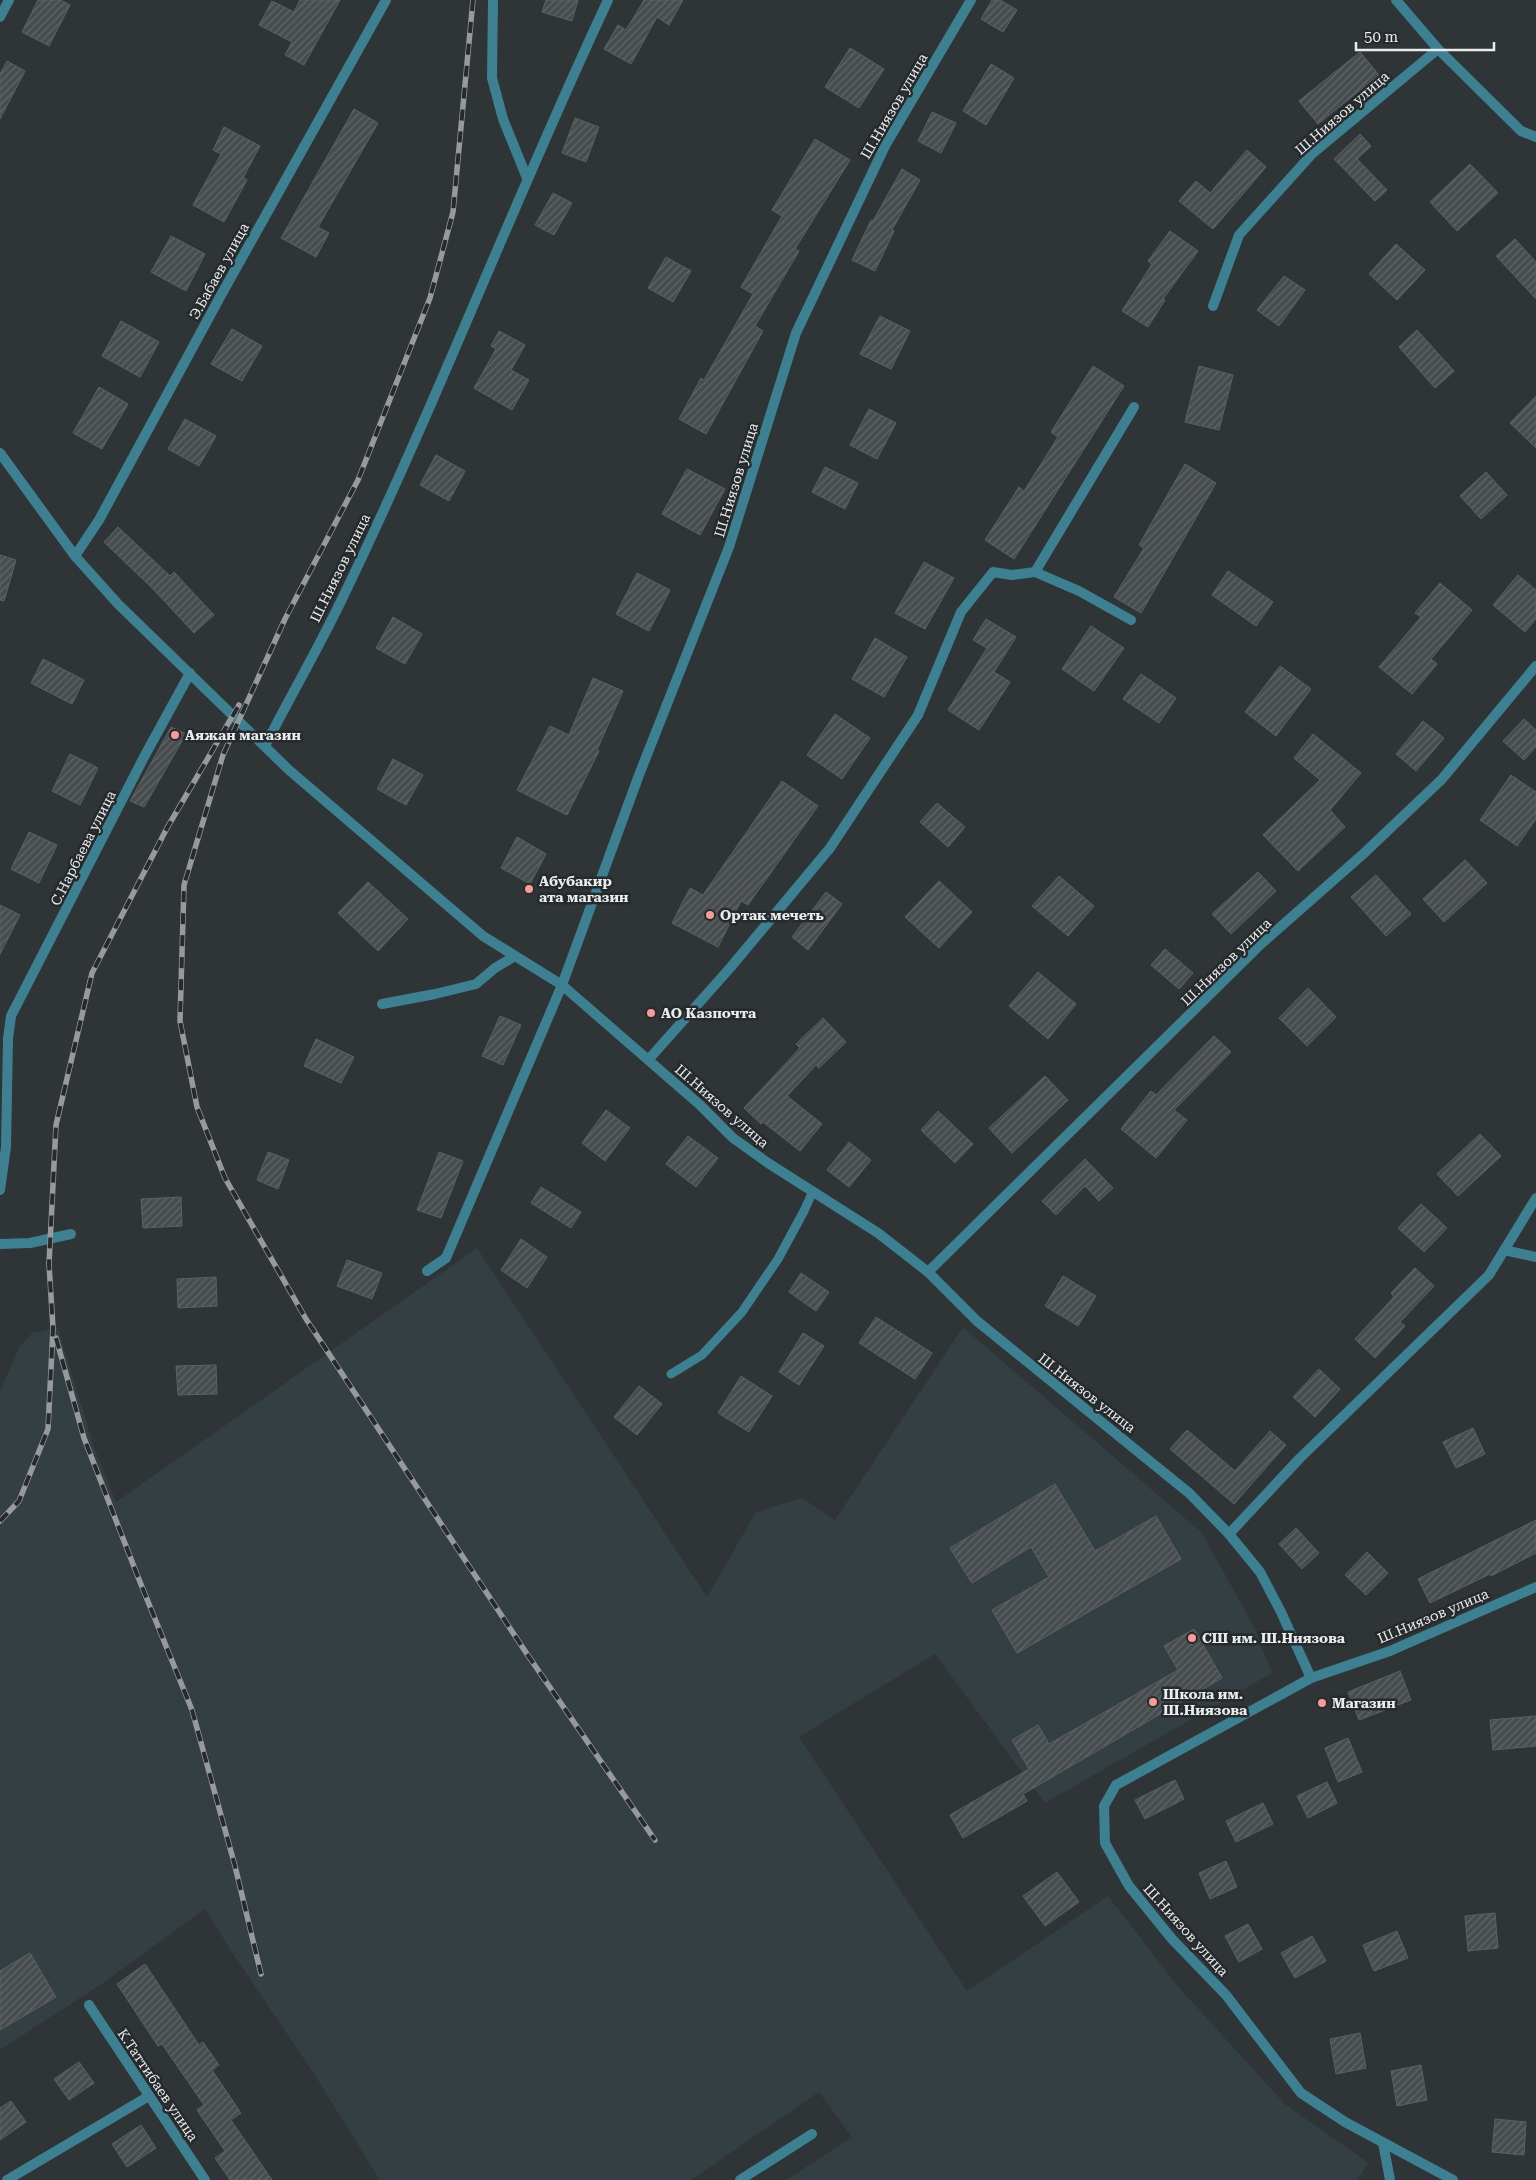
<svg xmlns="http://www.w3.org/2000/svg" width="1536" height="2180" viewBox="0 0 1536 2180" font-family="'Roboto Serif',serif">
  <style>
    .built { fill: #333f43 }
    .building { fill: url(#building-hatch); stroke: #5b6162 }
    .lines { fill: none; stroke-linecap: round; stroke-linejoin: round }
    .lane { stroke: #3d8091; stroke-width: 9 }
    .street { stroke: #3d8091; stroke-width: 10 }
    .rail-casing { stroke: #979a9c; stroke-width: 5.5 }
    .rail { stroke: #262a2c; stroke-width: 4; stroke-dasharray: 11; stroke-linecap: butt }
    .poi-dot { fill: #f59b98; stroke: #262a2c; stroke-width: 2 }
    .labels { text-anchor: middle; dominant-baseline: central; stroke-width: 5; stroke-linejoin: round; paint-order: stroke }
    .street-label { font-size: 14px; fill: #e9eced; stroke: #262a2c }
    .poi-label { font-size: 14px; font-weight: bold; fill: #e9eced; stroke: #262a2c; text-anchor: start }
  </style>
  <defs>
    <pattern id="building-hatch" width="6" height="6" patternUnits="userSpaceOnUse" patternTransform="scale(1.25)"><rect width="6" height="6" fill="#474c4e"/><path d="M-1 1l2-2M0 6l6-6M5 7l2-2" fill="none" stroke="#626668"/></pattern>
  </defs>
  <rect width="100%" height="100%" fill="#2f3436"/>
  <!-- built -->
  <path class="built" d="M 477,1248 L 707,1597 L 756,1512 L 802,1498 L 835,1520 L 963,1327 L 1202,1533 L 1254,1627 L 1272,1673 L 1045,1803 L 935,1654 L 799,1737 L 967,1991 L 1108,1896 L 1181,1990 L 1286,2105 L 1369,2163 L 1357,2180 L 786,2180 L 852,2137 L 819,2092 L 691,2180 L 380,2180 L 316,2077 L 233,1954 L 205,1909 L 103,1983 L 0,2050 L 0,1391 L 20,1346 L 32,1333 L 58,1328 L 94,1447 L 116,1502 Z"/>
  <!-- building -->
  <g class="building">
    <path d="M 38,0 L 60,0 L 70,5 L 49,46 L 22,32 Z"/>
    <path d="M 300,0 L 340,0 L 304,65 L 285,55 L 292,42 L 259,25 L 272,1 L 294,12 Z"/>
    <path d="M 546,0 L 578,0 L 572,21 L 542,12 Z"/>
    <path d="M 644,0 L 683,0 L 669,25 L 657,17 L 631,64 L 604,49 L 618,25 L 626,30 Z"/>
    <path d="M 992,0 L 1000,0 L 1017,10 L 1003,32 L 981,19 Z"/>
    <path d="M 850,48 L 884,69 L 859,108 L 825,87 Z"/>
    <path d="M 1360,52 L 1379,75 L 1318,124 L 1299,101 Z"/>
    <path d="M 7,61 L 25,71 L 0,119 L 0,74 Z"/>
    <path d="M 991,64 L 1014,78 L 986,125 L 963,111 Z"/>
    <path d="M 354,109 L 378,123 L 318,227 L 329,233 L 316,257 L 281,238 Z"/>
    <path d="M 932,112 L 956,123 L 941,153 L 918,141 Z"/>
    <path d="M 575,118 L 599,127 L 586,162 L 562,153 Z"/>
    <path d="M 224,127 L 260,146 L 243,178 L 247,180 L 224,222 L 193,205 L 221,154 L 213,150 Z"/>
    <path d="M 1360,134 L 1371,146 L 1357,159 L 1387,190 L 1375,201 L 1334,159 Z"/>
    <path d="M 815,139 L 850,160 L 795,249 L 799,251 L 755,326 L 763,331 L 706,434 L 679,419 L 701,378 L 704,380 L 753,294 L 741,287 L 782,216 L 772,210 Z"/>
    <path d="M 1247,150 L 1266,167 L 1213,229 L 1179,201 L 1196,181 L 1210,193 Z"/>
    <path d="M 1470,164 L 1498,193 L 1457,231 L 1430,202 Z"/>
    <path d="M 902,169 L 920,180 L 892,230 L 894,231 L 875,271 L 852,260 L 871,220 L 873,221 Z"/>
    <path d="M 553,193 L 572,203 L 554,235 L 535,225 Z"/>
    <path d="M 1170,231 L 1198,251 L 1163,299 L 1165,300 L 1148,327 L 1122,311 L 1152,264 L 1148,261 Z"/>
    <path d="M 171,236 L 205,254 L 186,291 L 151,272 Z"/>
    <path d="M 1515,239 L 1536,262 L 1536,299 L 1496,256 Z"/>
    <path d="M 1396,244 L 1425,270 L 1397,300 L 1369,274 Z"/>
    <path d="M 666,257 L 691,271 L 673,302 L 648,288 Z"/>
    <path d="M 1284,276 L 1305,290 L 1279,326 L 1257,310 Z"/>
    <path d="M 880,316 L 910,331 L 891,369 L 860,354 Z"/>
    <path d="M 121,321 L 159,342 L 140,377 L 102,356 Z"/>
    <path d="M 232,329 L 262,346 L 242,381 L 211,364 Z"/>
    <path d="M 1417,330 L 1454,371 L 1435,388 L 1399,347 Z"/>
    <path d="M 499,331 L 525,345 L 511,370 L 529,380 L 512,410 L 474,388 L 496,349 L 491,346 Z"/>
    <path d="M 1093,366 L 1124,386 L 1014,559 L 985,540 L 1019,487 L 1024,491 L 1058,437 L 1051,432 Z"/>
    <path d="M 1199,366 L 1233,375 L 1219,430 L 1185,422 Z"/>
    <path d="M 99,387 L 128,404 L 102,449 L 73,433 Z"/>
    <path d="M 1536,396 L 1536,448 L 1510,423 Z"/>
    <path d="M 869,409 L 896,423 L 877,459 L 850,445 Z"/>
    <path d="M 185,419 L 216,436 L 199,466 L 168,449 Z"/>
    <path d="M 436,455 L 465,471 L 449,501 L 420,485 Z"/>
    <path d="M 1185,464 L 1216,483 L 1141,613 L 1114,597 L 1144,548 L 1139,545 Z"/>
    <path d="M 825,467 L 858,483 L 845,509 L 812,492 Z"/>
    <path d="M 687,469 L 725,489 L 700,535 L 662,514 Z"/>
    <path d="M 1486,472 L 1507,495 L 1481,519 L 1460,496 Z"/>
    <path d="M 118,527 L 170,576 L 174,572 L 214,615 L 194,633 L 153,589 L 104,542 Z"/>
    <path d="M 0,555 L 16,560 L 4,601 L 0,600 Z"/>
    <path d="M 924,562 L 954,578 L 925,629 L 895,613 Z"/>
    <path d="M 1228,571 L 1273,602 L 1256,626 L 1212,595 Z"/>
    <path d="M 637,573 L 670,590 L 649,631 L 616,614 Z"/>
    <path d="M 1518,575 L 1536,590 L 1536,619 L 1525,632 L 1493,605 Z"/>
    <path d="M 1440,583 L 1472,610 L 1431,659 L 1437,664 L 1412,694 L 1379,667 L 1421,617 L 1415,613 Z"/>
    <path d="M 393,617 L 422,634 L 405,664 L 376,648 Z"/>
    <path d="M 986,619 L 1016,637 L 994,672 L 1010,682 L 979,730 L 948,710 L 987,648 L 973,640 Z"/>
    <path d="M 1091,626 L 1124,648 L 1094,691 L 1062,669 Z"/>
    <path d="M 875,638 L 907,657 L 884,697 L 852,679 Z"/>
    <path d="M 43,659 L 84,680 L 72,704 L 31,683 Z"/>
    <path d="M 1280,666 L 1311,689 L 1276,736 L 1245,712 Z"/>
    <path d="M 1141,674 L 1176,698 L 1159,723 L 1123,699 Z"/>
    <path d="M 593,678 L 623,691 L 597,750 L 599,751 L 567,815 L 517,790 L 550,726 L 569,735 Z"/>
    <path d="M 835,714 L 870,738 L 842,779 L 807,755 Z"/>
    <path d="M 1524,719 L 1536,730 L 1536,747 L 1524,760 L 1503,741 Z"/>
    <path d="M 1423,721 L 1444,738 L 1416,771 L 1396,754 Z"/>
    <path d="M 171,727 L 186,734 L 144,807 L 130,801 Z"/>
    <path d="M 1313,734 L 1361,773 L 1330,810 L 1345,827 L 1298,871 L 1263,835 L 1320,780 L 1294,758 Z"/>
    <path d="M 70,754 L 98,768 L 80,805 L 52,791 Z"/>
    <path d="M 393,759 L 423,775 L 406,805 L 377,789 Z"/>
    <path d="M 1511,775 L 1536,792 L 1536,819 L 1517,846 L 1480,820 Z"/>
    <path d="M 782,781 L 818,806 L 748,905 L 741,901 L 718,947 L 672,923 L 690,888 L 703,895 Z"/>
    <path d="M 937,803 L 965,827 L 948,847 L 920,822 Z"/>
    <path d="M 29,832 L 57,845 L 39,883 L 11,869 Z"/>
    <path d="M 517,837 L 546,854 L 530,884 L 501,868 Z"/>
    <path d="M 1465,860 L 1487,883 L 1444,922 L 1423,899 Z"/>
    <path d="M 1258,872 L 1276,891 L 1231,934 L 1212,914 Z"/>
    <path d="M 1376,875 L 1411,914 L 1386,936 L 1351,897 Z"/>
    <path d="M 1059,876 L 1094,906 L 1068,936 L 1032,906 Z"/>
    <path d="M 939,881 L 972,912 L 939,948 L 905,917 Z"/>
    <path d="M 368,882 L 408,919 L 378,951 L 338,913 Z"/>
    <path d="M 826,892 L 842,904 L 808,950 L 792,937 Z"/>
    <path d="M 0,905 L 20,915 L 0,954 Z"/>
    <path d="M 1165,949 L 1193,973 L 1179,989 L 1151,965 Z"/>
    <path d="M 1038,972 L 1076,1004 L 1048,1039 L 1009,1006 Z"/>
    <path d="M 1308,988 L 1336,1017 L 1307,1046 L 1279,1018 Z"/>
    <path d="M 500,1016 L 521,1025 L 503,1065 L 482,1056 Z"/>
    <path d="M 823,1018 L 846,1042 L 819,1068 L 816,1065 L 787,1096 L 822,1124 L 800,1151 L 763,1122 L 761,1124 L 744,1108 L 800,1048 L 796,1044 Z"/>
    <path d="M 1214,1036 L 1231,1052 L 1174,1110 L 1187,1120 L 1156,1158 L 1121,1129 L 1151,1091 L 1156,1095 Z"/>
    <path d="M 316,1039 L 354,1057 L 341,1083 L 304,1066 Z"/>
    <path d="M 1045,1076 L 1068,1100 L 1012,1153 L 989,1128 Z"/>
    <path d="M 606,1110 L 630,1128 L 605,1161 L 582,1143 Z"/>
    <path d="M 938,1111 L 973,1144 L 955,1163 L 921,1130 Z"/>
    <path d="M 1480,1134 L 1501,1156 L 1458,1196 L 1437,1174 Z"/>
    <path d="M 688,1136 L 718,1158 L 696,1187 L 666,1164 Z"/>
    <path d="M 849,1142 L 871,1160 L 849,1187 L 827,1170 Z"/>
    <path d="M 268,1152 L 289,1160 L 278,1189 L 257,1180 Z"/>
    <path d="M 439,1152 L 463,1161 L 441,1218 L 417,1210 Z"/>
    <path d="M 1085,1159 L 1113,1188 L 1099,1201 L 1085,1186 L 1056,1215 L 1042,1201 Z"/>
    <path d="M 541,1187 L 581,1212 L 571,1228 L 531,1203 Z"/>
    <path d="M 181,1197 L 182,1226 L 143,1228 L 141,1199 Z"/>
    <path d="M 1421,1204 L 1447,1228 L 1424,1252 L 1398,1228 Z"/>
    <path d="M 521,1239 L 547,1257 L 527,1288 L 501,1270 Z"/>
    <path d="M 347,1260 L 382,1273 L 372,1299 L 337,1286 Z"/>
    <path d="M 1415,1268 L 1434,1286 L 1400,1322 L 1405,1326 L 1375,1358 L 1355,1339 L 1394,1297 L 1391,1293 Z"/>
    <path d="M 801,1273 L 829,1292 L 816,1311 L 789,1292 Z"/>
    <path d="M 1063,1276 L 1096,1296 L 1078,1326 L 1045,1306 Z"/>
    <path d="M 216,1277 L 217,1306 L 178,1308 L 177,1279 Z"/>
    <path d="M 876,1317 L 932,1353 L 915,1379 L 859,1343 Z"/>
    <path d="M 803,1333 L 824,1346 L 799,1385 L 779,1372 Z"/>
    <path d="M 216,1365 L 217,1394 L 178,1395 L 176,1366 Z"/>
    <path d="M 1319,1369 L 1340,1389 L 1315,1417 L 1293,1397 Z"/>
    <path d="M 741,1376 L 772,1396 L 749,1432 L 718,1413 Z"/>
    <path d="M 639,1386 L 662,1404 L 637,1435 L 614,1417 Z"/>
    <path d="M 1473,1428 L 1485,1454 L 1456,1468 L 1443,1442 Z"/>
    <path d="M 1187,1430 L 1235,1471 L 1270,1431 L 1286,1445 L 1234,1504 L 1170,1449 Z"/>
    <path d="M 1055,1484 L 1095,1551 L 1156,1516 L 1181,1559 L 1017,1653 L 992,1610 L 1049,1577 L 1031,1547 L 972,1583 L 950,1548 Z"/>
    <path d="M 1536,1520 L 1536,1553 L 1491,1576 L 1490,1574 L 1430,1603 L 1418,1579 Z"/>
    <path d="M 1296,1528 L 1319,1553 L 1302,1569 L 1279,1544 Z"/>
    <path d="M 1367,1552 L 1388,1573 L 1366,1595 L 1345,1575 Z"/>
    <path d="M 1194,1629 L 1222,1678 L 1023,1794 L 1027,1801 L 963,1838 L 950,1815 L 1029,1769 L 1012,1740 L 1038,1725 L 1049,1744 L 1178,1670 L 1164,1646 Z"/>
    <path d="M 1400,1671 L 1411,1700 L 1359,1720 L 1348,1692 Z"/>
    <path d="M 1536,1716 L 1536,1746 L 1493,1750 L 1490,1720 Z"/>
    <path d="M 1348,1738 L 1362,1772 L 1338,1782 L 1325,1748 Z"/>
    <path d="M 1175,1780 L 1184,1799 L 1145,1819 L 1135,1800 Z"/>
    <path d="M 1327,1782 L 1337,1803 L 1308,1818 L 1297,1796 Z"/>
    <path d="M 1263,1803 L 1273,1824 L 1236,1842 L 1226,1821 Z"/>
    <path d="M 1226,1861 L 1237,1887 L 1210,1899 L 1199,1873 Z"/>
    <path d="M 1057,1872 L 1079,1902 L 1045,1926 L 1023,1896 Z"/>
    <path d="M 1495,1913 L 1498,1948 L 1468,1951 L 1465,1916 Z"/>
    <path d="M 1248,1924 L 1262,1949 L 1239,1962 L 1225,1936 Z"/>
    <path d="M 1397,1931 L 1408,1958 L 1374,1971 L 1363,1945 Z"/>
    <path d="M 1312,1936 L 1326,1961 L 1295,1978 L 1281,1953 Z"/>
    <path d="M 30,1953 L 56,1997 L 0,2030 L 0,1971 Z"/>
    <path d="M 145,1964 L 199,2045 L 203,2042 L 219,2065 L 212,2070 L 241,2113 L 231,2120 L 272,2180 L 230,2180 L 215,2158 L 225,2151 L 197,2110 L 204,2105 L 162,2044 L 158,2046 L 117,1984 Z"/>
    <path d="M 1360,2033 L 1366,2068 L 1336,2074 L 1330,2039 Z"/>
    <path d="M 79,2062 L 94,2083 L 69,2100 L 54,2079 Z"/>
    <path d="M 1421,2065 L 1427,2100 L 1397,2106 L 1391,2071 Z"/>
    <path d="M 11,2101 L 26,2122 L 0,2140 L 0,2108 Z"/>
    <path d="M 1495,2119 L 1526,2122 L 1524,2155 L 1492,2152 Z"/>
    <path d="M 141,2125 L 156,2148 L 127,2167 L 112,2144 Z"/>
  </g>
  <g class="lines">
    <!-- lane -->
    <path class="lane" d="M 671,1374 L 702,1355 L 742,1312 L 778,1259 L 804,1211 L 813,1191"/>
    <!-- street -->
    <g class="street">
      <path d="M 493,0 L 492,78 L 503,119 L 527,178"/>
      <path d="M 1396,0 L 1438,49 L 1521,131 L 1536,137"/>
      <path d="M 0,17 L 9,0"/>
      <path d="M 1213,306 L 1239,235 L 1312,154 L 1438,49"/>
      <path d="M 0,453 L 75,556 L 118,604 L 289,770 L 483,936 L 562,985 L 700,1105 L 733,1138 L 768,1163 L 878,1233 L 928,1272 L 977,1321 L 1189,1493 L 1229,1534 L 1260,1572 L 1281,1612 L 1311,1678"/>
      <path d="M 75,556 L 99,520 L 220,297 L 386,0"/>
      <path d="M 1035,572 L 1079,591 L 1131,620"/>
      <path d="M 265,746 C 290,697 318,649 342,599 C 437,403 515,198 608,0"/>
      <path d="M 382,1004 L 435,994 L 476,984 L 495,968 L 515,956"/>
      <path d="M 649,1059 L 730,968 L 830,848 L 918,715 L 961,612 L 993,572 L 1012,575 L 1035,572 L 1134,407"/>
      <path d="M 0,1190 L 6,1147 L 8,1039 L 11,1016 L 144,757 L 190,673"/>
      <path d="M 0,1244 L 30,1243 L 71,1234"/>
      <path d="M 1504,1250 L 1536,1257"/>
      <path d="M 427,1271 L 446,1258 L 562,985 L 639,775 L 729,547 L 796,333 L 885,146 L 971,0"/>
      <path d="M 928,1272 L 1261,944 L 1362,855 L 1442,779 L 1536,666"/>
      <path d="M 1229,1534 L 1300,1458 L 1489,1275 L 1536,1198"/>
      <path d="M 89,2005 L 205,2180"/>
      <path d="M 1383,2143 L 1390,2180"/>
      <path d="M 7,2180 L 149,2096"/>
      <path d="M 740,2180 L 812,2134"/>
      <path d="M 1453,2180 L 1345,2122 L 1301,2093 L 1226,1995 L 1172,1939 L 1129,1886 L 1105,1843 L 1104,1806 L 1116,1785 L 1311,1678 L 1390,1651 L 1536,1587"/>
    </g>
    <defs>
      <g id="rail">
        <path d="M 473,0 L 453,212 L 430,298 L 358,480 L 285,619 L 223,755 L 184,885 L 180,1021 L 197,1107 L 225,1178 L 306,1319 L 527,1654 L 655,1840"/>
        <path d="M 56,1338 L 84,1438 L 138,1577 L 192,1710 L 235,1866 L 261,1974"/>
        <path d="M 0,1521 L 19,1501 L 48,1429 L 53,1328 L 49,1264 L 56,1125 L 92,973 L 167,828 L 239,705"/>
      </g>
    </defs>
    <!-- rail casing -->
    <use href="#rail" class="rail-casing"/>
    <!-- rail -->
    <use href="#rail" class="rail"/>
  </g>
  <!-- markers -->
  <g class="poi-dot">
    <circle cx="175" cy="735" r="5"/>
    <circle cx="529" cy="889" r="5"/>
    <circle cx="710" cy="915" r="5"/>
    <circle cx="651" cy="1013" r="5"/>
    <circle cx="1192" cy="1638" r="5"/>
    <circle cx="1153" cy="1702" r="5"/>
    <circle cx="1322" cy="1703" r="5"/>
  </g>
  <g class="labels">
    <!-- street labels -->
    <g class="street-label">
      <text transform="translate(894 106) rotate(-60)">Ш.Ниязов улица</text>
      <text transform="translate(1342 113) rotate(-41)">Ш.Ниязов улица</text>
      <text transform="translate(219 271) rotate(-61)">Э.Бабаев улица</text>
      <text transform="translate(736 480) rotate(-73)">Ш.Ниязов улица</text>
      <text transform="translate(340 568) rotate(-64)">Ш.Ниязов улица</text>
      <text transform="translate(83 848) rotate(-63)">С.Нарбаева улица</text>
      <text transform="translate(1226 962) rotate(-44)">Ш.Ниязов улица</text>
      <text transform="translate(722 1106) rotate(41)">Ш.Ниязов улица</text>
      <text transform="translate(1087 1393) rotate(38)">Ш.Ниязов улица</text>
      <text transform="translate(1433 1616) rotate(-23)">Ш.Ниязов улица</text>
      <text transform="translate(1186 1930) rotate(48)">Ш.Ниязов улица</text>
      <text transform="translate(158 2085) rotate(56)">К.Таттибаев улица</text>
    </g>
    <!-- poi labels -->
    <g class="poi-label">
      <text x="185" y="735">Аяжан магазин</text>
      <text x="539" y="881">Абубакир<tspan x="539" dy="16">ата магазин</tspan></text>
      <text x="720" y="915">Ортак мечеть</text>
      <text x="661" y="1013">АО Казпочта</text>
      <text x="1202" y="1638">СШ им. Ш.Ниязова</text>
      <text x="1163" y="1694">Школа им.<tspan x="1163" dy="16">Ш.Ниязова</tspan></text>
      <text x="1332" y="1703">Магазин</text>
    </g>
  </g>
  <!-- scale -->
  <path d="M1356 42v8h138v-8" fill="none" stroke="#e9eced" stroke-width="2.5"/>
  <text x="1364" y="42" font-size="15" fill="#e9eced" stroke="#262a2c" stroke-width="4" paint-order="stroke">50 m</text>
</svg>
